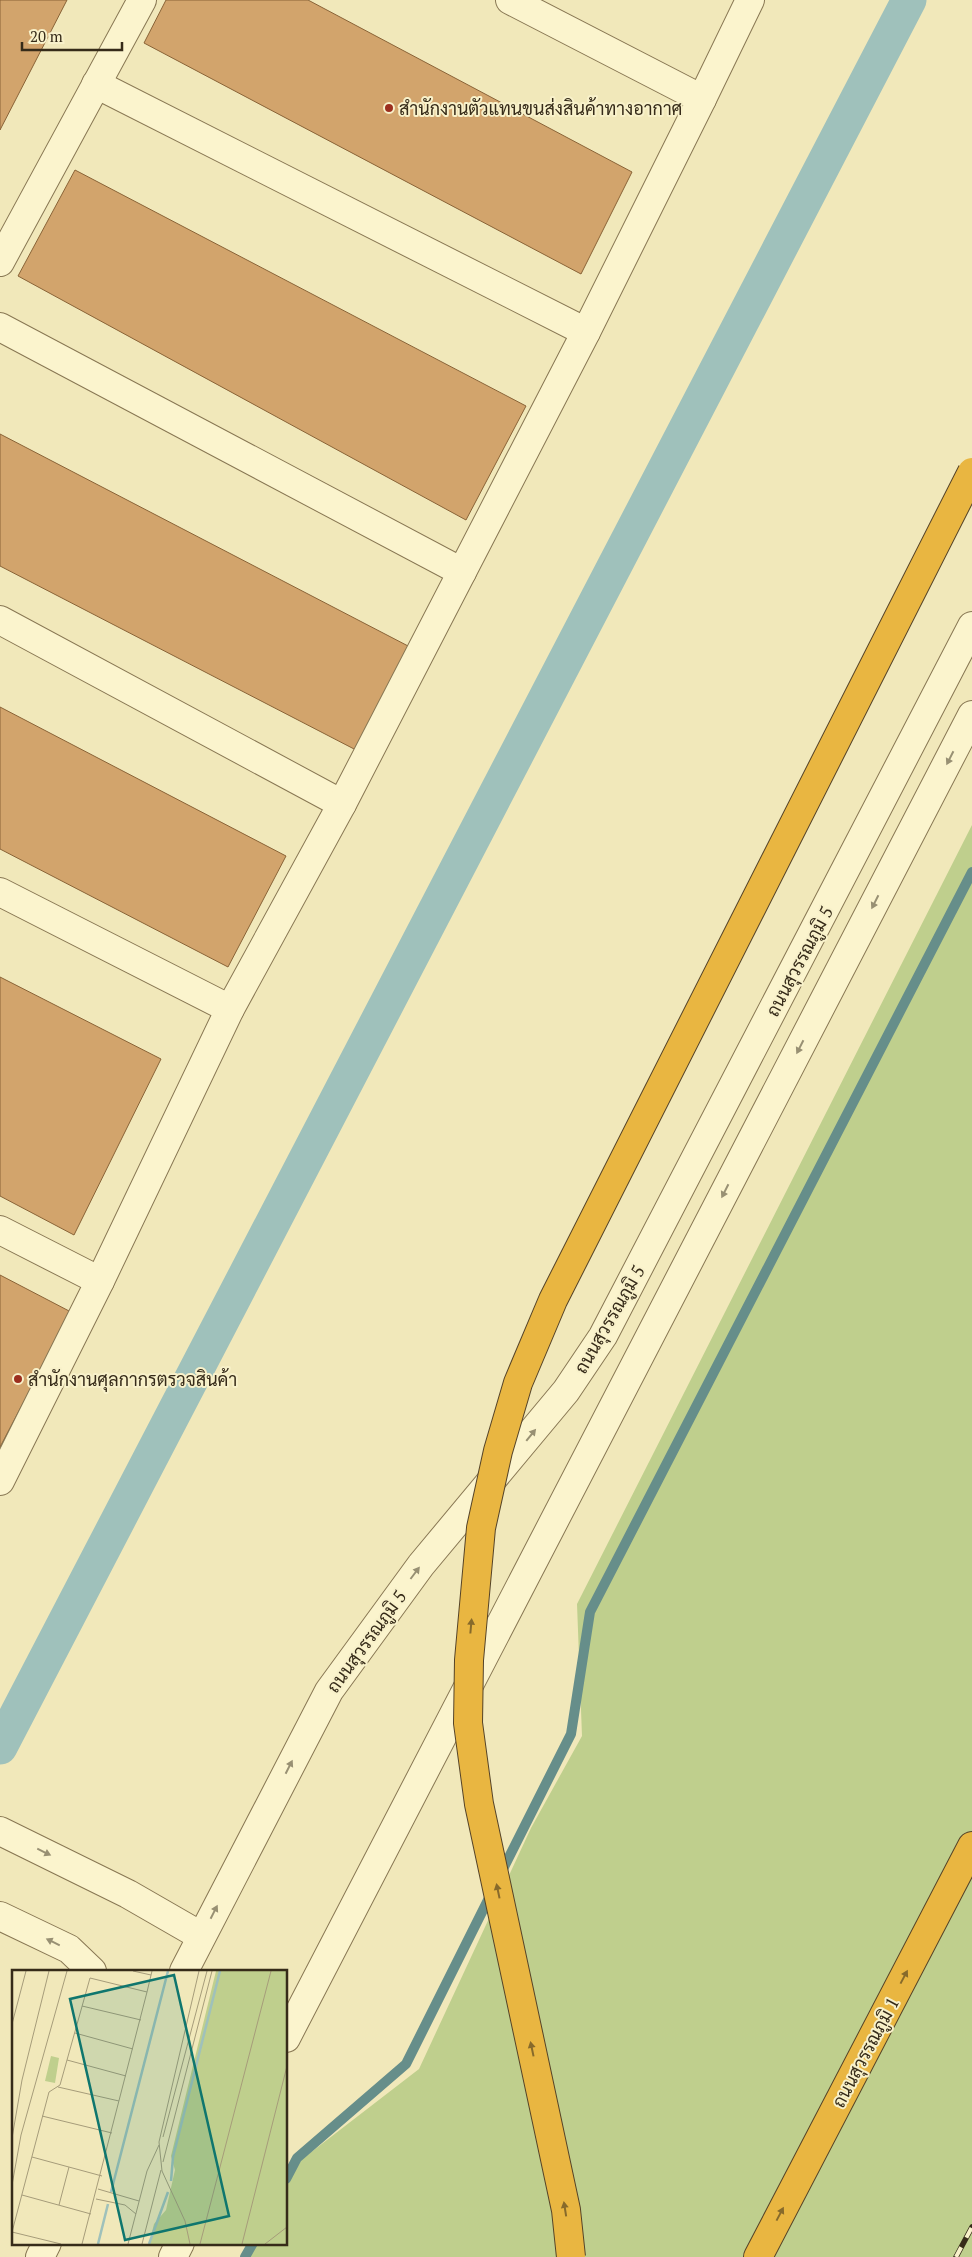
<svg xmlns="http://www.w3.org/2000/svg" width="972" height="2257" viewBox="0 0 972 2257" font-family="'PT Serif',Sarabun,serif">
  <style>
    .green { fill: #bfcf8d }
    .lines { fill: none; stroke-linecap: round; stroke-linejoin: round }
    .stream { stroke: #668e8a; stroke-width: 10 }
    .canal { stroke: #9fc1bb; stroke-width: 35 }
    .building { fill: #d2a46c; stroke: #896337 }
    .minor-casing { stroke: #887753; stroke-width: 30 }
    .highway-casing { stroke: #554328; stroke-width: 30 }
    .minor { stroke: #fbf4cd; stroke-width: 28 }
    .highway { stroke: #e9b641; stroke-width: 28 }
    .rail-casing { stroke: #362b19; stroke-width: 5.5 }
    .rail { stroke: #f8f1ca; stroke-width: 4; stroke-dasharray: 11; stroke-linecap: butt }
    .highway-bridge-casing { stroke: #554328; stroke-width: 30; stroke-linecap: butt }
    .highway-bridge { stroke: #e9b641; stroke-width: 28 }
    .oneway { fill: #989073 }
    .oneway2 { fill: #876a2b }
    .poi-dot { fill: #9c2f1f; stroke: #f8f1ca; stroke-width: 2 }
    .labels { text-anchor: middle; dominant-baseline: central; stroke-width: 4; stroke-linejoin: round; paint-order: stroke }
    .poi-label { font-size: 18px; fill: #362b19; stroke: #f8f1ca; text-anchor: start }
    .street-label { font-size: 18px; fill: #362b19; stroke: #f8f1ca }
    .inset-river { fill: none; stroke: #9fc1bb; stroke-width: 2.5 }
    .inset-road { fill: none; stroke: #a69c7a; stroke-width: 1 }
    .view { fill: #0f766e; fill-opacity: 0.15; stroke: #0f766e; stroke-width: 2.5 }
    .inset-edge { fill: none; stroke: #362b19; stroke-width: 2.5 }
  </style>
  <rect width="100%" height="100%" fill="#f1e8ba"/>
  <!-- green -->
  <path class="green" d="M 972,825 L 972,2257 L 244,2257 L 251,2243 L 286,2243 L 286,2173 L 288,2170 L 419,2069 L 531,1828 L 582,1736 L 577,1604 Z"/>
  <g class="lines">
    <!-- stream -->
    <g class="stream">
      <path d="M 500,1875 L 571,1734 L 590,1612 L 972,872"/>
      <path d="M 286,2179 L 297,2158 L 406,2064 L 492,1892"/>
      <path d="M 245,2257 L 253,2243"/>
    </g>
    <!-- canal -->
    <path class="canal" d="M 0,1747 L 909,0"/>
  </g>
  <!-- building -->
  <g class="building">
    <path d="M 0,0 L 67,0 L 0,130 Z"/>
    <path d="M 166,0 L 308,0 L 632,172 L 581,274 L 144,43 Z"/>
    <path d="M 75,170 L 526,406 L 466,520 L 18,276 Z"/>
    <path d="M 0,434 L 410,647 L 356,750 L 0,566 Z"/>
    <path d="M 0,707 L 286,856 L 228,967 L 0,849 Z"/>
    <path d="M 0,977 L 161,1059 L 74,1235 L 0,1196 Z"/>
    <path d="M 0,1275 L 71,1312 L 0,1447 Z"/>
  </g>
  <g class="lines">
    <defs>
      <g id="minor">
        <path d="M 96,84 L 586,332"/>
        <path d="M 702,99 L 750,0"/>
        <path d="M 0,262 L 142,0"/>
        <path d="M 0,327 L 462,572"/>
        <path d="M 0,620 L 342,804"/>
        <path d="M 0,892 L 230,1009"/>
        <path d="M 0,1230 L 100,1281"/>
        <path d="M 0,1481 L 100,1281 L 230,1009 L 342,804 L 586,332 L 702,99 L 510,0"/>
        <path d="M 0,1831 L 128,1894 L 201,1936"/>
        <path d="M 0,1916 L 69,1949 L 92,1971"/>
        <path d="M 184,1971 L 329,1691 L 421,1565 L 566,1391 L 603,1336 L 972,626"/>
        <path d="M 286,2038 L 972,715"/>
        <path d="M 40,2257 L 47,2243"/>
        <path d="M 173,2257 L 180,2243"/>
      </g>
      <path id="highway" d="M 758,2257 L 972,1846"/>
    </defs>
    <!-- minor casing -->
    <use href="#minor" class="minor-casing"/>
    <!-- highway casing -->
    <use href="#highway" class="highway-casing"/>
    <!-- minor -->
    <use href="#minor" class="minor"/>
    <!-- highway -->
    <use href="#highway" class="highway"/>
    <defs>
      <path id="rail" d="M 956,2257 L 972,2227"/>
    </defs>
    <!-- rail casing -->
    <use href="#rail" class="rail-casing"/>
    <!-- rail -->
    <use href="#rail" class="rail"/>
    <defs>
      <path id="highway-bridge" d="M 571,2257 L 566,2210 L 479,1804 L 468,1723 L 469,1660 L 481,1528 L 498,1451 L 518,1383 L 553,1300 L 972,472"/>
    </defs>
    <!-- highway-bridge casing -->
    <use href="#highway-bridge" class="highway-bridge-casing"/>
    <!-- highway-bridge -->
    <use href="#highway-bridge" class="highway-bridge"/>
  </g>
  <!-- one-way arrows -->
  <defs><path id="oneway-solid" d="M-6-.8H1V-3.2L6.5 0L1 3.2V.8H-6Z" transform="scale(1.25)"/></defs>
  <g class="oneway">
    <use href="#oneway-solid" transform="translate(950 758) rotate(117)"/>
    <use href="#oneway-solid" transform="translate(875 902) rotate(117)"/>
    <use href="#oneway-solid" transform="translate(800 1047) rotate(117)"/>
    <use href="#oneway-solid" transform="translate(725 1191) rotate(117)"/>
    <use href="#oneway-solid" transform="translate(531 1435) rotate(-51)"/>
    <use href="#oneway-solid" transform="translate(415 1573) rotate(-53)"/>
    <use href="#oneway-solid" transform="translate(289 1767) rotate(-63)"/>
    <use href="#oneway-solid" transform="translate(44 1852) rotate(26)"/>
    <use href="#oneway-solid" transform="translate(214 1912) rotate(-63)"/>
    <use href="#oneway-solid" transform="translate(53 1942) rotate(-154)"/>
  </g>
  <g class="oneway2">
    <use href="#oneway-solid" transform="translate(471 1626) rotate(-85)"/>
    <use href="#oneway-solid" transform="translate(498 1891) rotate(-102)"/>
    <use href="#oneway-solid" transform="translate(904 1977) rotate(-62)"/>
    <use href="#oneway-solid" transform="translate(532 2049) rotate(-102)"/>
    <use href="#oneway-solid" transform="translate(565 2209) rotate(-99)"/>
    <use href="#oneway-solid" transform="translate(780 2214) rotate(-62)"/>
  </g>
  <!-- markers -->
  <g class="poi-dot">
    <circle cx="389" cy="108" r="5"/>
    <circle cx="18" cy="1379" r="5"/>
  </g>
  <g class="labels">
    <!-- poi labels -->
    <g class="poi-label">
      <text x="399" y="108">สำนักงานตัวแทนขนส่งสินค้าทางอากาศ</text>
      <text x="28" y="1379">สำนักงานศุลกากรตรวจสินค้า</text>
    </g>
    <!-- street labels -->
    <g class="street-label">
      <text transform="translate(799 961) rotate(-62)">ถนนสุวรรณภูมิ 5</text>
      <text transform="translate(609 1319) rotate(-60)">ถนนสุวรรณภูมิ 5</text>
      <text transform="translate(366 1641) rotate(-54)">ถนนสุวรรณภูมิ 5</text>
      <text transform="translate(865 2052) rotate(-62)">ถนนสุวรรณภูมิ 1</text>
    </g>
  </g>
  <!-- overview -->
  <g transform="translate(12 1970)">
    <rect width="275" height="275" fill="#f1e8ba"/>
    <path d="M 204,1 L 275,1 L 275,274 L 137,274 L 142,254 L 154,240 L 163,200 L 159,186 ZM 39,86 L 47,88 L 43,113 L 33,111 Z" fill="#bfcf8d"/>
    <path class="inset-river" d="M 159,211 L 161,187 L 208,1M 99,222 L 156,1M 86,274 L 96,234M 137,274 L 156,222"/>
    <path class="inset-road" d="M 121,1 L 139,5M 135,22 L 140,1M 70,36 L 129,50M 0,54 L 14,1M 63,63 L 121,79M 55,90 L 114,106M 46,117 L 107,131M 30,146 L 100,163M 151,167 L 195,1M 0,168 L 10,110 L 37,1M 20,187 L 90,206M 151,192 L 200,1M 0,215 L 9,165 L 55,1M 86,219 L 127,231M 10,225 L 79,244M 84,229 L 113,235 L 124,244M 47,235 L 57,197M 49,274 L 0,262 L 37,122 L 48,115 L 78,8 L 135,22 L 70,274M 116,274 L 135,201 L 147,175M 130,274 L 149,200M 178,274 L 173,251 L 150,201 L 147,172 L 187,1M 188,274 L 259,1M 230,274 L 275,96M 253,274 L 275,257"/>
    <path class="view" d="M 162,5 L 217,246 L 113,270 L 58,29 Z"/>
    <rect width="275" height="275" class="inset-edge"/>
  </g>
  <!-- scale -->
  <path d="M22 42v8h100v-8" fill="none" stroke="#362b19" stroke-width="2.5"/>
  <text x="30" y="42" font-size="15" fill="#362b19" stroke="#f8f1ca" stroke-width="4" paint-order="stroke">20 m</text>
</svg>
